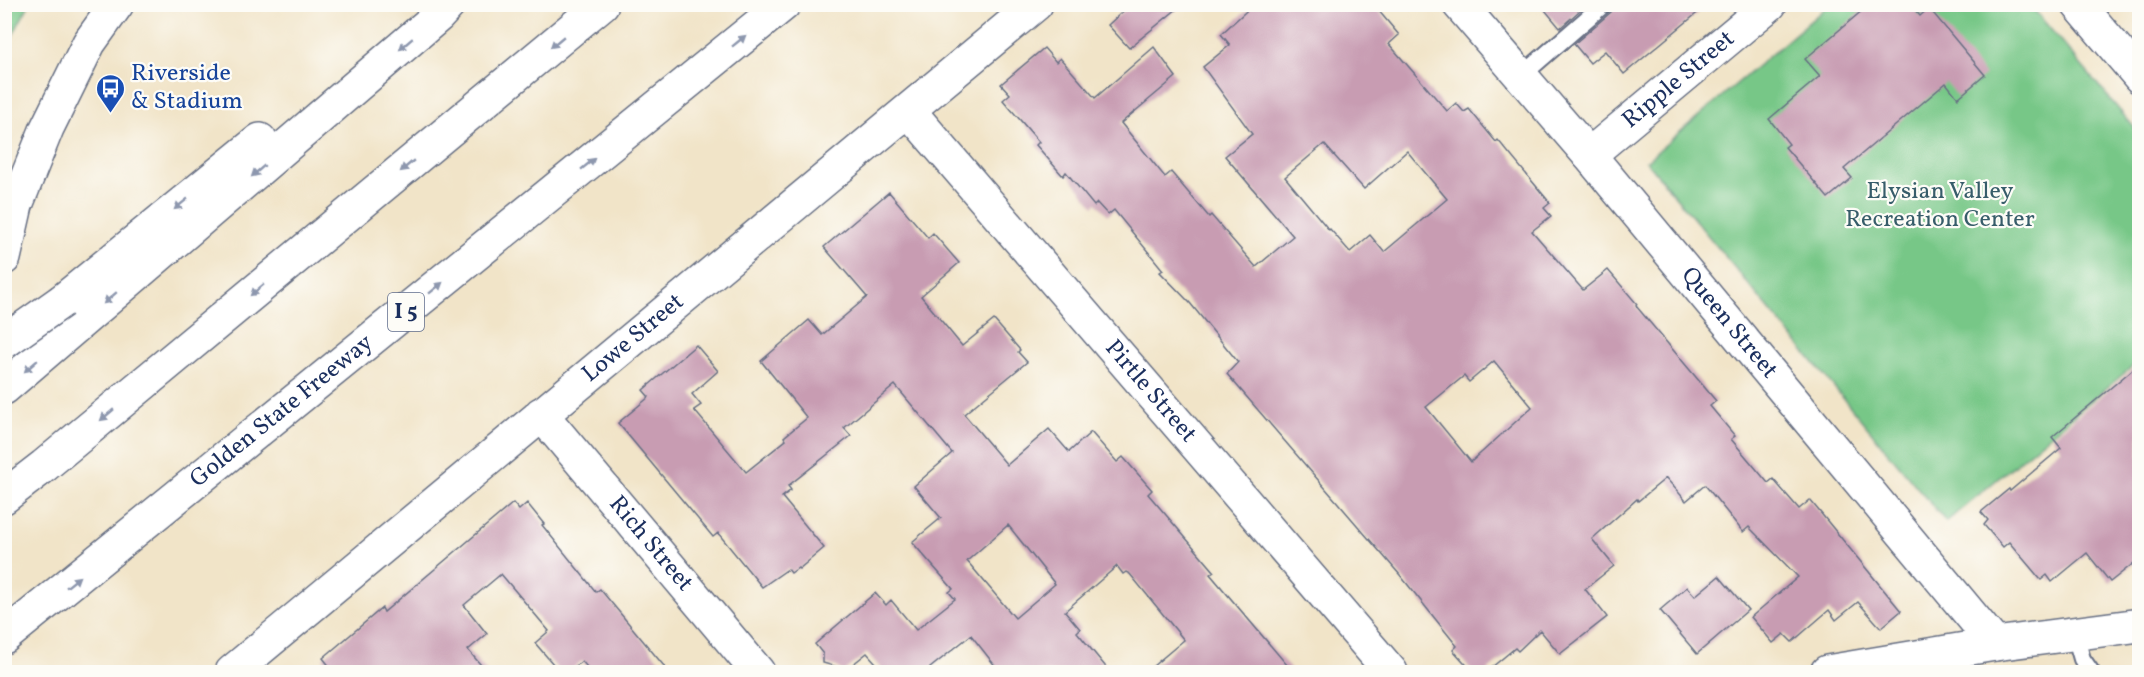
<svg xmlns="http://www.w3.org/2000/svg" width="2144" height="677" viewBox="0 0 2144 677" font-family="Vollkorn,serif">
  <style>
    .green { fill: #77c787; stroke: #497b72; stroke-width: 1.5 }
    .building { fill: #c89cb2; fill-rule: evenodd }
    .lines { fill: none; stroke-linecap: round; stroke-linejoin: round }
    .service-casing { stroke: #666e83; stroke-width: 20 }
    .minor-casing { stroke: #666e83; stroke-width: 36 }
    .secondary-casing { stroke: #666e83; stroke-width: 36 }
    .motorway-casing { stroke: #666e83; stroke-width: 36 }
    .service { stroke: #fff; stroke-width: 16 }
    .minor { stroke: #fff; stroke-width: 33 }
    .secondary { stroke: #fff; stroke-width: 33 }
    .motorway { stroke: #fff; stroke-width: 33 }
    .motorway-bridge-casing { stroke: #666e83; stroke-width: 36; stroke-linecap: butt }
    .motorway-bridge { stroke: #fff; stroke-width: 33 }
    .oneway { fill: #8d97ae }
    .labels { text-anchor: middle; dominant-baseline: central; stroke-width: 4.5; stroke-linejoin: round; paint-order: stroke }
    .shield { fill: #fdfcf7; stroke: #5f6c8c; stroke-width: 1.5 }
    .shield-label { font-size: 22px; font-weight: bold; fill: #1b2f5e }
    .transit-label { font-size: 24px; fill: #164399; stroke: #fdfcf7; text-anchor: start }
    .street-label { font-size: 24px; fill: #1b2f5e; stroke: #fdfcf7 }
    .park-label { font-size: 24px; fill: #375d6a; stroke: #fdfcf7 }
  </style>
  <rect width="100%" height="100%" fill="#fdfcf7"/>
  <filter id="ink" filterUnits="userSpaceOnUse"><feTurbulence type="fractalNoise" baseFrequency=".0167" numOctaves="2"/><feDisplacementMap in="SourceGraphic" scale="12" xChannelSelector="R" yChannelSelector="G"/><feConvolveMatrix kernelMatrix="1 2 1 2 8 2 1 2 1" color-interpolation-filters="sRGB"/></filter>
  <filter id="wash" filterUnits="userSpaceOnUse"><feTurbulence type="fractalNoise" baseFrequency=".008" numOctaves="4" result="noise"/><feDisplacementMap in="SourceGraphic" scale="24" xChannelSelector="R" yChannelSelector="G"/><feGaussianBlur stdDeviation="1.35" result="paint"/><feColorMatrix in="noise" values="0 0 0 0 0 0 0 0 0 0 0 0 0 0 0 0 0 1.4 0 .05"/><feComposite in="paint" operator="in"/></filter>
  <g filter="url(#wash)">
    <rect width="100%" height="100%" fill="#f1e4c8"/>
    <!-- green -->
    <g class="green">
      <path d="M 5,4 L 29,5 L 5,49 L 4,5 Z"/>
      <path d="M 1829,5 L 2030,5 L 2139,133 L 2139,361 L 1946,522 L 1646,161 Z"/>
    </g>
    <g id="blocks">
      <!-- building -->
      <g class="building">
        <path d="M 1131,4 L 1183,4 L 1129,48 L 1108,25 Z"/>
        <path d="M 1254,4 L 1373,4 L 1399,35 L 1389,44 L 1447,111 L 1456,103 L 1464,112 L 1469,109 L 1496,142 L 1498,140 L 1550,203 L 1544,208 L 1551,216 L 1532,231 L 1583,290 L 1608,270 L 1637,304 L 1636,306 L 1716,401 L 1710,406 L 1735,436 L 1731,439 L 1768,483 L 1773,479 L 1799,509 L 1810,500 L 1901,611 L 1881,628 L 1858,602 L 1836,620 L 1829,610 L 1792,642 L 1784,634 L 1773,643 L 1751,617 L 1798,577 L 1749,527 L 1743,532 L 1705,485 L 1686,501 L 1666,478 L 1638,501 L 1637,499 L 1592,539 L 1614,566 L 1585,589 L 1607,617 L 1560,654 L 1540,630 L 1518,651 L 1515,648 L 1486,672 L 1473,672 L 1453,650 L 1457,646 L 1400,575 L 1227,374 L 1238,362 L 1190,303 L 1160,272 L 1163,270 L 1114,210 L 1108,215 L 1097,203 L 1094,206 L 1066,172 L 1063,176 L 1036,145 L 1039,142 L 1003,100 L 1010,94 L 1001,84 L 1044,48 L 1056,62 L 1060,58 L 1095,98 L 1154,47 L 1176,77 L 1121,123 L 1165,177 L 1171,172 L 1209,217 L 1211,215 L 1256,267 L 1293,236 L 1225,156 L 1252,134 L 1203,67 L 1230,45 L 1221,34 ZM 1324,144 L 1364,189 L 1407,151 L 1447,199 L 1384,252 L 1370,235 L 1350,252 L 1330,229 L 1329,230 L 1285,177 ZM 1494,361 L 1532,407 L 1471,462 L 1426,407 L 1464,376 L 1469,382 Z"/>
        <path d="M 1540,4 L 1587,4 L 1560,28 Z"/>
        <path d="M 1614,4 L 1708,4 L 1624,74 L 1605,51 L 1590,63 L 1574,44 L 1611,12 Z"/>
        <path d="M 1870,4 L 1910,4 L 1920,16 L 1929,8 L 1985,75 L 1958,98 L 1946,83 L 1844,169 L 1852,178 L 1828,198 L 1785,147 L 1789,144 L 1769,119 L 1820,76 L 1805,59 Z"/>
        <path d="M 889,192 L 928,238 L 933,233 L 959,263 L 921,296 L 962,346 L 994,320 L 1020,350 L 1018,352 L 1027,362 L 964,414 L 1007,465 L 1049,429 L 1069,452 L 1091,432 L 1117,462 L 1123,457 L 1152,490 L 1148,494 L 1214,571 L 1210,574 L 1293,672 L 1146,672 L 1184,640 L 1130,574 L 1126,572 L 1123,574 L 1117,566 L 1065,611 L 1080,629 L 1077,632 L 1110,672 L 1003,672 L 996,667 L 971,635 L 925,672 L 884,672 L 867,653 L 843,672 L 837,667 L 823,663 L 823,654 L 815,644 L 875,593 L 886,605 L 891,600 L 916,630 L 955,599 L 949,592 L 953,589 L 912,542 L 941,518 L 914,486 L 952,453 L 895,385 L 844,428 L 851,436 L 788,486 L 791,490 L 782,497 L 824,548 L 799,569 L 798,568 L 791,573 L 788,569 L 762,587 L 718,533 L 713,537 L 618,423 L 649,397 L 643,390 L 696,345 L 718,371 L 692,394 L 701,405 L 694,410 L 746,472 L 786,440 L 784,437 L 807,418 L 761,361 L 809,320 L 822,335 L 867,297 L 824,247 ZM 1008,525 L 1055,584 L 1015,618 L 967,561 Z"/>
        <path d="M 2139,364 L 2139,559 L 2110,582 L 2087,553 L 2052,582 L 2047,575 L 2041,580 L 2009,542 L 2003,547 L 1984,525 L 1988,520 L 1981,512 L 2009,489 L 2010,491 L 2061,448 L 2052,437 Z"/>
        <path d="M 513,503 L 519,510 L 527,503 L 544,524 L 542,525 L 596,592 L 600,589 L 669,672 L 591,672 L 582,661 L 568,672 L 560,672 L 535,643 L 549,631 L 501,574 L 464,605 L 487,634 L 468,650 L 487,672 L 334,672 L 323,658 L 382,608 L 384,612 Z"/>
        <path d="M 1719,576 L 1748,610 L 1697,654 L 1660,610 L 1687,587 L 1695,596 Z"/>
      </g>
    </g>
  </g>
  <g filter="url(#ink)">
    <use href="#blocks" fill-opacity="0" stroke="#666e83" stroke-width="1.5"/>
    <g class="lines">
      <defs>
        <g id="service">
          <path d="M 1521,76 L 1604,4"/>
          <path d="M 2075,635 L 2082,659 L 2091,672"/>
        </g>
        <g id="minor">
          <path id="s1" d="M 1459,4 L 1589,155 L 1995,644"/>
          <path d="M 2078,4 L 2140,77"/>
          <path id="s2" d="M 909,111 L 1391,672"/>
          <path id="s3" d="M 1589,155 L 1770,4"/>
          <path id="s4" d="M 541,414 L 758,672"/>
          <path id="s5" d="M 232,672 L 1036,4"/>
          <path d="M 1827,672 L 1995,644 L 2140,625"/>
        </g>
        <path id="secondary" d="M 4,258 L 16,205 L 47,128 L 89,43 L 117,4"/>
        <g id="motorway">
          <path d="M 62,301 L 260,140"/>
          <path d="M 4,388 L 438,16 L 449,4"/>
          <path d="M 4,497 L 44,466 L 602,4"/>
          <path id="s6" d="M 4,637 L 784,4"/>
        </g>
      </defs>
      <!-- service casing -->
      <use href="#service" class="service-casing"/>
      <!-- minor casing -->
      <use href="#minor" class="minor-casing"/>
      <!-- secondary casing -->
      <use href="#secondary" class="secondary-casing"/>
      <!-- motorway casing -->
      <use href="#motorway" class="motorway-casing"/>
      <!-- service -->
      <use href="#service" class="service"/>
      <!-- minor -->
      <use href="#minor" class="minor"/>
      <!-- secondary -->
      <use href="#secondary" class="secondary"/>
      <!-- motorway -->
      <use href="#motorway" class="motorway"/>
      <defs>
        <path id="motorway-bridge" d="M 4,342 L 62,301"/>
      </defs>
      <!-- motorway-bridge casing -->
      <use href="#motorway-bridge" class="motorway-bridge-casing"/>
      <!-- motorway-bridge -->
      <use href="#motorway-bridge" class="motorway-bridge"/>
    </g>
    <!-- one-way arrows -->
    <defs><path id="oneway-solid" d="M-6-.8H1V-3.2L6.5 0L1 3.2V.8H-6Z" transform="scale(1.5)"/></defs>
    <g class="oneway">
      <use href="#oneway-solid" transform="translate(739 41) rotate(-39)"/>
      <use href="#oneway-solid" transform="translate(557 42) rotate(140)"/>
      <use href="#oneway-solid" transform="translate(406 44) rotate(139)"/>
      <use href="#oneway-solid" transform="translate(588 164) rotate(-39)"/>
      <use href="#oneway-solid" transform="translate(407 166) rotate(140)"/>
      <use href="#oneway-solid" transform="translate(258 171) rotate(139)"/>
      <use href="#oneway-solid" transform="translate(181 204) rotate(141)"/>
      <use href="#oneway-solid" transform="translate(436 288) rotate(-39)"/>
      <use href="#oneway-solid" transform="translate(257 290) rotate(140)"/>
      <use href="#oneway-solid" transform="translate(110 298) rotate(139)"/>
      <use href="#oneway-solid" transform="translate(31 366) rotate(139)"/>
      <use href="#oneway-solid" transform="translate(107 415) rotate(140)"/>
      <use href="#oneway-solid" transform="translate(73 582) rotate(-39)"/>
    </g>
  </g>
  <!-- icons -->
  <defs>
    <symbol id="bus-pin" viewBox="-11 -11 22 30"><path d="M0 17L-7.5 6A9.5 9.5 0 1 1 7.5 6Z" fill="#1a4fb4" stroke="#fdfcf7"/><path d="M-5-6H5V4H4V6H2V4H-2V6H-4V4H-5ZM-3.5-4V0h7V-4ZM-3.5 1.2v1.5H-2V1.2ZM2 1.2v1.5H3.5V1.2Z" fill="#fff"/></symbol>
  </defs>
  <g fill-rule="evenodd">
    <use href="#bus-pin" x="94" y="72" width="33" height="45"/>
  </g>
  <g class="labels">
    <!-- shield labels -->
    <rect class="shield" x="388" y="293" width="36" height="38" rx="4.5"/>
    <g class="shield-label">
      <text x="406" y="312">I 5</text>
    </g>
    <!-- transit labels -->
    <g class="transit-label">
      <text x="131" y="74">Riverside<tspan x="131" dy="28">&amp; Stadium</tspan></text>
    </g>
    <!-- street labels -->
    <g class="street-label">
      <text stroke="none"><textPath href="#s3" startOffset="117">Ripple Street</textPath></text>
      <text stroke="none"><textPath href="#s1" startOffset="418">Queen Street</textPath></text>
      <text stroke="none"><textPath href="#s5" startOffset="522">Lowe Street</textPath></text>
      <text stroke="none"><textPath href="#s2" startOffset="370">Pirtle Street</textPath></text>
      <text stroke="none"><textPath href="#s6" startOffset="358">Golden State Freeway</textPath></text>
      <text stroke="none"><textPath href="#s4" startOffset="170">Rich Street</textPath></text>
    </g>
    <!-- park labels -->
    <g class="park-label">
      <text x="1940" y="192">Elysian Valley<tspan x="1940" dy="28">Recreation Center</tspan></text>
    </g>
  </g>
  <!-- margin -->
  <rect width="2144" height="677" fill="none" stroke="#fdfcf7" stroke-width="24"/>
</svg>
